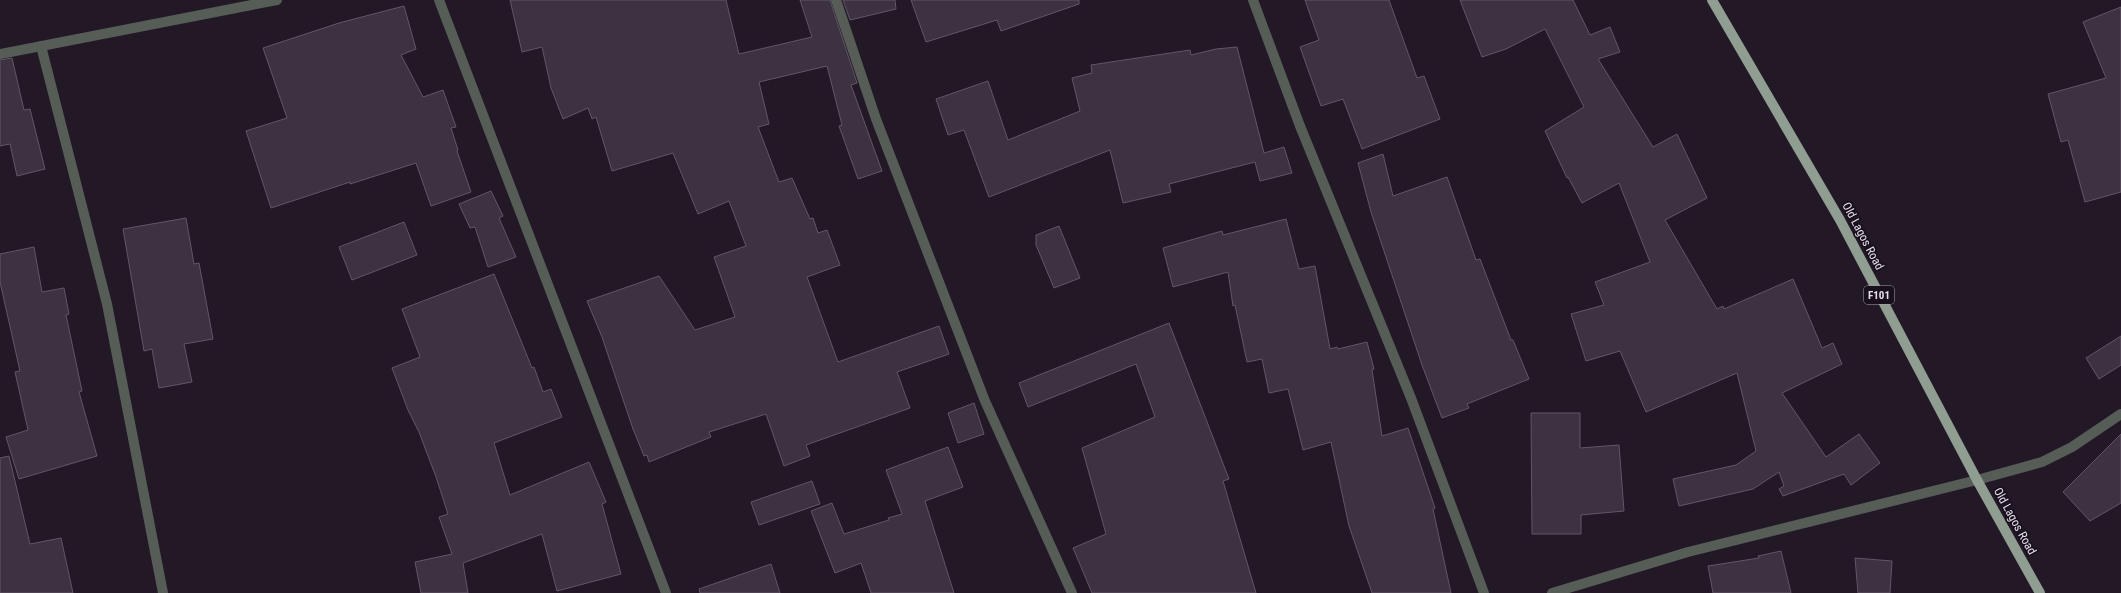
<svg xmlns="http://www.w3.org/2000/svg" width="2121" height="593" viewBox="0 0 2121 593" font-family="'Roboto Condensed',sans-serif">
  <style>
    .building { fill: #3c3241; stroke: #625667 }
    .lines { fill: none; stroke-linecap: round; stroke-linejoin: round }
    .minor { stroke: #565d56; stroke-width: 10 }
    .major { stroke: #8f9e90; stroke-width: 10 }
    .labels { text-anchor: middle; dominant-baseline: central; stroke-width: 3.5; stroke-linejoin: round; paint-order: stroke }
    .shield { fill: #190f1d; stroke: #a9a1ac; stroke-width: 1 }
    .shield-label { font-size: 11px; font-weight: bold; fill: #e7e0ea }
    .street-label { font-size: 12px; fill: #e7e0ea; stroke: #190f1d }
  </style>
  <rect width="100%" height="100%" fill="#221826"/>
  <!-- building -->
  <g class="building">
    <path d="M 510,0 L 726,0 L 739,54 L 812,37 L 800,0 L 830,0 L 857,83 L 851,85 L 882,171 L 858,179 L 839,126 L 842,125 L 827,66 L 759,82 L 769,124 L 758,127 L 779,182 L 792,178 L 810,219 L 813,218 L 818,233 L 827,230 L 840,265 L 807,277 L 838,362 L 939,326 L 949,354 L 897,372 L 910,408 L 806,445 L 810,456 L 784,466 L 766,414 L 709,432 L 711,437 L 649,462 L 647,455 L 644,456 L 633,429 L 602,337 L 587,301 L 659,276 L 695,330 L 735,317 L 714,257 L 746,246 L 729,201 L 698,214 L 673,153 L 612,171 L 596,117 L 592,119 L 588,108 L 563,119 L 551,88 L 542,47 L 522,52 Z"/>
    <path d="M 843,0 L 895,0 L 896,9 L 850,20 Z"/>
    <path d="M 911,0 L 1079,0 L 1079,4 L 1001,31 L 997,20 L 926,42 Z"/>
    <path d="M 1305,0 L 1389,0 L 1417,78 L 1424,76 L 1440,119 L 1362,149 L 1343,99 L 1321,106 L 1300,47 L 1319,40 Z"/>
    <path d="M 1460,0 L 1573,0 L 1590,35 L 1610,27 L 1620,52 L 1598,59 L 1653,147 L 1677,134 L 1707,198 L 1665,220 L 1717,309 L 1723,306 L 1724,309 L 1793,279 L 1822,348 L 1833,343 L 1842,364 L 1782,393 L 1826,457 L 1859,434 L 1880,463 L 1851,485 L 1844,474 L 1783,496 L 1779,489 L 1784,486 L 1779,472 L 1753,489 L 1679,506 L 1673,479 L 1736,465 L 1756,451 L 1737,373 L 1646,412 L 1620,351 L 1586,361 L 1571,314 L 1604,305 L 1595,282 L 1650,262 L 1619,183 L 1582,203 L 1568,177 L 1567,178 L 1545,131 L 1584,107 L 1545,29 L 1506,49 L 1482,57 Z"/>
    <path d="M 404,6 L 416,49 L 401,55 L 423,97 L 443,90 L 456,127 L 451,128 L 458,150 L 457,151 L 471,192 L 431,206 L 416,163 L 350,184 L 350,182 L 271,208 L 246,131 L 287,118 L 263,48 L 339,23 Z"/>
    <path d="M 2121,7 L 2121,192 L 2085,202 L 2068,140 L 2061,142 L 2048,94 L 2106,78 L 2083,22 Z"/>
    <path d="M 1237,47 L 1264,153 L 1284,147 L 1292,173 L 1260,181 L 1255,162 L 1169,184 L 1171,192 L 1123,203 L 1110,150 L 989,197 L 964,130 L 948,135 L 936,99 L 988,81 L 1008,140 L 1080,111 L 1072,78 L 1092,73 L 1091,65 L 1190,50 L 1191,55 L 1216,49 Z"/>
    <path d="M 12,58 L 24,110 L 30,109 L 45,169 L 17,176 L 10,144 L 0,146 L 0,60 Z"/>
    <path d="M 1383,154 L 1393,196 L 1447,177 L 1476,260 L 1480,259 L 1511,340 L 1513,340 L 1529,379 L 1467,404 L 1469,408 L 1442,418 L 1422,365 L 1371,212 L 1358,163 Z"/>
    <path d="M 491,191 L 503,216 L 499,218 L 516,257 L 488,267 L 475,227 L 470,228 L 459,204 Z"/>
    <path d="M 186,218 L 194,264 L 199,263 L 213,339 L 184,344 L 192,382 L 159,388 L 152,349 L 144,351 L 123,229 Z"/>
    <path d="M 1286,219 L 1299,269 L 1315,266 L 1330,349 L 1337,347 L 1338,349 L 1367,342 L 1374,369 L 1372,370 L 1382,436 L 1408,428 L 1435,508 L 1433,509 L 1451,593 L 1372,593 L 1349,526 L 1331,442 L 1303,450 L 1288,389 L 1269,393 L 1262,359 L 1247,362 L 1235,305 L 1233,306 L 1228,272 L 1173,287 L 1163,248 L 1222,231 L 1223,235 Z"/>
    <path d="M 404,222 L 417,255 L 352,280 L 339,247 Z"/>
    <path d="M 1059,226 L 1080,278 L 1054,288 L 1036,245 L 1036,235 Z"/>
    <path d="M 34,247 L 42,292 L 64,288 L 69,314 L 66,315 L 82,391 L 79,392 L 97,456 L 19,479 L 6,437 L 28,430 L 15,372 L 20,371 L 0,282 L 0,254 Z"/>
    <path d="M 494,274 L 532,368 L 534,367 L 543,392 L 551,389 L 562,417 L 494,443 L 510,495 L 589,462 L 606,502 L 602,504 L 621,574 L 557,591 L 542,534 L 463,563 L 468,593 L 421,593 L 415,562 L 452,554 L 439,517 L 448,514 L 436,477 L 419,432 L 408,410 L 392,368 L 420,357 L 402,309 Z"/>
    <path d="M 1169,323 L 1229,479 L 1223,481 L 1256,593 L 1092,593 L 1073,548 L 1106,534 L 1082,448 L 1155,417 L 1136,364 L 1028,407 L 1019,383 Z"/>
    <path d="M 2121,336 L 2121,365 L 2099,379 L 2086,358 Z"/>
    <path d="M 974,403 L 984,434 L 958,443 L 948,413 Z"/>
    <path d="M 1531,413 L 1580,413 L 1580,448 L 1619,445 L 1624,511 L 1581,515 L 1581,534 L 1532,534 Z"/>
    <path d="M 2121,434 L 2121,503 L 2090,521 L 2063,492 Z"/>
    <path d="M 948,447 L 963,487 L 925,501 L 954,593 L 871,593 L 861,563 L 835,573 L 811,511 L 832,503 L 844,534 L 889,520 L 888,518 L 902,514 L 886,470 Z"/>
    <path d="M 9,456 L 30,544 L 61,538 L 73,593 L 0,593 L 0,458 Z"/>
    <path d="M 812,481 L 820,504 L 759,525 L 751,502 Z"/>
    <path d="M 1781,551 L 1791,593 L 1713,593 L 1708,566 L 1759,558 L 1758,556 Z"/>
    <path d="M 1855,558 L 1892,561 L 1890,593 L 1858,593 Z"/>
    <path d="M 771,564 L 780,593 L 700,593 L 699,589 Z"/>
  </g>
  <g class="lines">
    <!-- minor -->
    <g class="minor">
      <path d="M 439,0 L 666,593"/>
      <path d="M 836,0 L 876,119 L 985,401 L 1072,593"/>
      <path d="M 1253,0 L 1300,126 L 1411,398 L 1484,593"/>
      <path d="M 41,46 L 107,304 L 163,593"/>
      <path d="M 0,54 L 277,0"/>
      <path d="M 1552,593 L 1688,552 L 1977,480 L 2042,462 L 2072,447 L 2121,414"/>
    </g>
    <!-- major -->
    <path class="major" d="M 1712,0 L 1840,220 L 1977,480 L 2040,593"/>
  </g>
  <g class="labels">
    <!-- shield labels -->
    <rect class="shield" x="1864" y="286" width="30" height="18" rx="3"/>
    <g class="shield-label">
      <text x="1879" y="295">F101</text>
    </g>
    <!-- street labels -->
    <g class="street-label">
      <text transform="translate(1863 236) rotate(62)">Old Lagos Road</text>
      <text transform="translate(2015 521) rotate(61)">Old Lagos Road</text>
    </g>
  </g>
</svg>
